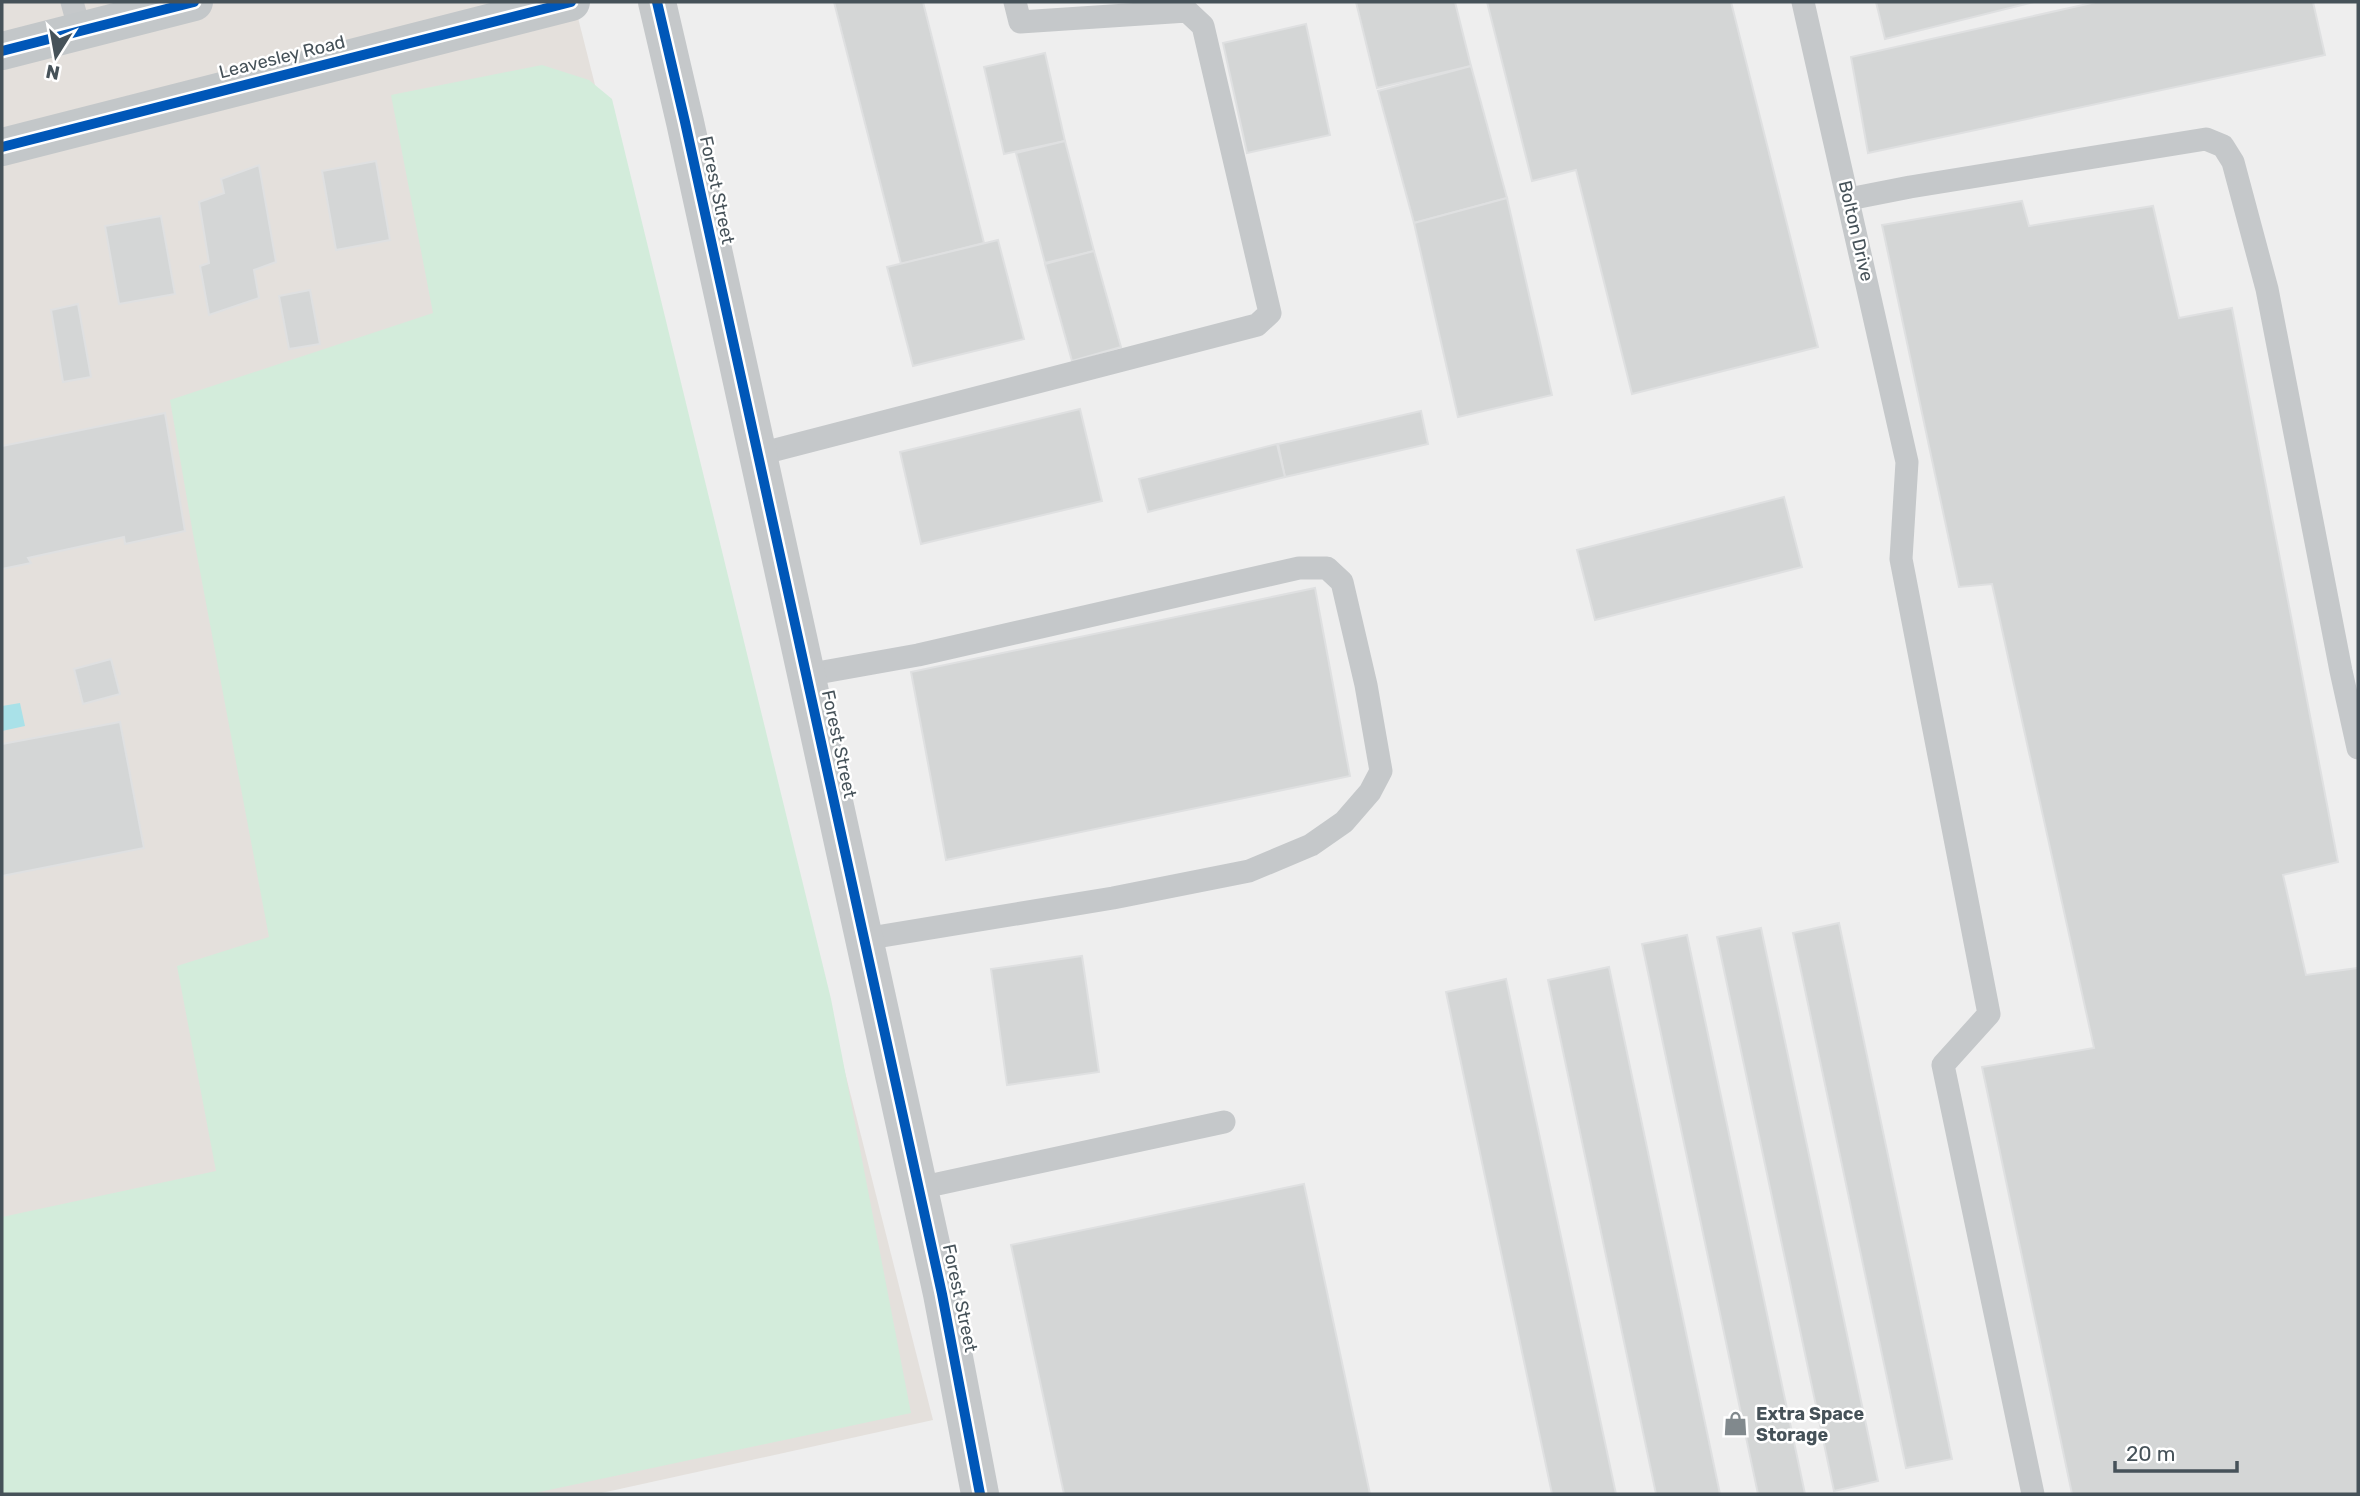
<svg xmlns="http://www.w3.org/2000/svg" width="2360" height="1496" viewBox="0 0 2360 1496" font-family="Rubik,sans-serif">
  <style>
    .commercial { fill: #e4e0dc }
    .green { fill: #d3ecdb }
    .water { fill: #a9e1e8 }
    .building { fill: #d4d6d6; stroke: #dfe0e1; stroke-width: 2 }
    .lines { fill: none; stroke-linecap: round; stroke-linejoin: round }
    .service { stroke: #c5c8ca; stroke-width: 23 }
    .minor { stroke: #c5c8ca; stroke-width: 38 }
    .primary { stroke: #c3c7c9; stroke-width: 38 }
    .cycleway-casing { stroke: #fff; stroke-width: 15 }
    .cycleway { stroke: #0057b8; stroke-width: 10 }
    .labels { text-anchor: middle; dominant-baseline: central; stroke-width: 5; stroke-linejoin: round; paint-order: stroke }
    .street-label { font-size: 18px; fill: #465259; stroke: #fff }
    .poi-label { font-size: 18px; font-weight: bold; fill: #465259; stroke: #fff; text-anchor: start }
  </style>
  <rect width="100%" height="100%" fill="#eee"/>
  <!-- commercial -->
  <path class="commercial" d="M 2,2 L 574,2 L 933,1420 L 597,1494 L 2,1494 Z"/>
  <!-- green -->
  <path class="green" d="M 542,65 L 589,80 L 612,99 L 831,999 L 911,1413 L 530,1494 L 2,1494 L 2,1217 L 216,1171 L 177,966 L 269,937 L 193,534 L 170,400 L 433,313 L 391,95 Z"/>
  <!-- water -->
  <path class="water" d="M 20,703 L 25,726 L 2,731 L 2,706 Z"/>
  <!-- building -->
  <g class="building">
    <path d="M 834,2 L 923,2 L 984,243 L 901,264 Z"/>
    <path d="M 1356,2 L 1455,2 L 1471,66 L 1377,88 Z"/>
    <path d="M 1487,2 L 1731,2 L 1818,347 L 1632,394 L 1576,170 L 1532,181 Z"/>
    <path d="M 1876,2 L 2034,2 L 1885,39 Z"/>
    <path d="M 2096,2 L 2313,2 L 2325,55 L 1868,153 L 1851,57 Z"/>
    <path d="M 1306,24 L 1330,135 L 1247,153 L 1223,43 Z"/>
    <path d="M 1045,53 L 1065,141 L 1004,154 L 984,67 Z"/>
    <path d="M 1471,66 L 1507,198 L 1414,223 L 1378,91 Z"/>
    <path d="M 1065,141 L 1094,251 L 1045,263 L 1016,153 Z"/>
    <path d="M 376,161 L 390,240 L 336,250 L 322,171 Z"/>
    <path d="M 259,165 L 276,262 L 254,270 L 259,298 L 209,315 L 200,266 L 209,263 L 199,202 L 224,193 L 221,179 Z"/>
    <path d="M 1507,198 L 1552,395 L 1458,417 L 1414,223 Z"/>
    <path d="M 2022,201 L 2029,226 L 2153,206 L 2179,318 L 2232,308 L 2338,862 L 2283,875 L 2306,975 L 2358,968 L 2358,1494 L 2072,1494 L 1982,1067 L 2094,1048 L 1992,584 L 1959,587 L 1882,225 Z"/>
    <path d="M 161,216 L 175,294 L 119,304 L 105,226 Z"/>
    <path d="M 998,240 L 1024,339 L 913,366 L 887,267 Z"/>
    <path d="M 1094,251 L 1121,347 L 1072,361 L 1045,264 Z"/>
    <path d="M 310,290 L 320,344 L 289,349 L 279,296 Z"/>
    <path d="M 78,304 L 91,377 L 63,382 L 51,310 Z"/>
    <path d="M 1080,409 L 1102,501 L 921,544 L 900,452 Z"/>
    <path d="M 1421,411 L 1428,444 L 1285,477 L 1278,444 Z"/>
    <path d="M 165,413 L 185,531 L 125,544 L 124,537 L 28,558 L 31,563 L 2,569 L 2,446 Z"/>
    <path d="M 1277,444 L 1285,477 L 1148,512 L 1139,479 Z"/>
    <path d="M 1784,497 L 1802,567 L 1595,620 L 1577,550 Z"/>
    <path d="M 1315,588 L 1350,776 L 946,860 L 911,672 Z"/>
    <path d="M 111,659 L 120,694 L 83,704 L 74,669 Z"/>
    <path d="M 120,722 L 144,848 L 2,876 L 2,744 Z"/>
    <path d="M 1839,923 L 1952,1459 L 1906,1468 L 1793,933 Z"/>
    <path d="M 1761,928 L 1878,1481 L 1834,1491 L 1717,937 Z"/>
    <path d="M 1687,935 L 1805,1494 L 1758,1494 L 1642,944 Z"/>
    <path d="M 1082,956 L 1099,1072 L 1007,1085 L 991,969 Z"/>
    <path d="M 1609,967 L 1720,1494 L 1656,1494 L 1548,980 Z"/>
    <path d="M 1506,979 L 1616,1494 L 1552,1494 L 1446,992 Z"/>
    <path d="M 1304,1184 L 1370,1494 L 1064,1494 L 1011,1245 Z"/>
  </g>
  <g class="lines">
    <!-- service -->
    <g class="service">
      <path d="M 72,2 L 80,31"/>
      <path d="M 1803,2 L 1907,462 L 1901,559 L 1989,1014 L 1943,1065 L 2033,1494"/>
      <path d="M 1849,199 L 1910,187 L 2206,139 L 2223,146 L 2233,162 L 2267,289 L 2341,671 L 2358,748"/>
      <path d="M 756,455 L 1257,325 L 1270,313 L 1203,26 L 1187,11 L 1020,22 L 1015,2"/>
      <path d="M 806,675 L 918,655 L 1299,568 L 1327,568 L 1342,582 L 1366,685 L 1381,771 L 1370,792 L 1344,822 L 1311,845 L 1249,871 L 1113,898 L 864,939"/>
      <path d="M 919,1188 L 1224,1122"/>
    </g>
    <!-- minor -->
    <path class="minor" d="M 657,2 L 685,122 L 942,1294 L 980,1494"/>
    <!-- primary -->
    <g class="primary">
      <path d="M 2,51 L 194,2"/>
      <path d="M 2,147 L 571,2"/>
    </g>
    <defs>
      <g id="cycleway">
        <path d="M 657,2 L 685,122 L 942,1294 L 980,1494"/>
        <path d="M 2,51 L 194,2"/>
        <path d="M 2,147 L 571,2"/>
      </g>
    </defs>
    <!-- cycleway casing -->
    <use href="#cycleway" class="cycleway-casing"/>
    <!-- cycleway -->
    <use href="#cycleway" class="cycleway"/>
  </g>
  <!-- icons -->
  <defs>
    <symbol id="shop-bare" viewBox="-9 -9 18 18"><path d="M-5-2.5h2.3a2.7 3.5 0 0 1 5.4 0H5L5.5 6h-11ZM-1.5-2.5h3a1.5 2.3 0 0 0-3 0Z" fill="#81898d" stroke="#fff" stroke-width="2.5" paint-order="stroke"/></symbol>
  </defs>
  <g fill-rule="evenodd">
    <use href="#shop-bare" x="1718" y="1406" width="35" height="35"/>
  </g>
  <g class="labels">
    <!-- street labels -->
    <g class="street-label">
      <text transform="translate(282 57) rotate(-14)">Leavesley Road</text>
      <text transform="translate(717 190) rotate(78)">Forest Street</text>
      <text transform="translate(1856 231) rotate(77)">Bolton Drive</text>
      <text transform="translate(839 744) rotate(78)">Forest Street</text>
      <text transform="translate(960 1298) rotate(78)">Forest Street</text>
    </g>
    <!-- poi labels -->
    <g class="poi-label">
      <text x="1756" y="1414">Extra Space<tspan x="1756" dy="21">Storage</tspan></text>
    </g>
  </g>
  <!-- border -->
  <rect width="2360" height="1496" fill="none" stroke="#465259" stroke-width="7"/>
  <!-- north arrow -->
  <g transform="translate(56 56) rotate(191)" stroke="#ffffff" stroke-width="5" paint-order="stroke">
  <path d="M0-5L12 26L0 18L-12 26Z" fill="#465259"/>
  <text y="-10" font-size="19" font-weight="bold" text-anchor="middle" fill="#465259">N</text>
  </g>
  <!-- scale -->
  <path d="M2115 1461v10h122v-10" fill="none" stroke="#465259" stroke-width="3.5"/>
  <text x="2126" y="1461" font-size="21" fill="#465259" stroke="#ffffff" stroke-width="5" paint-order="stroke">20 m</text>
</svg>
